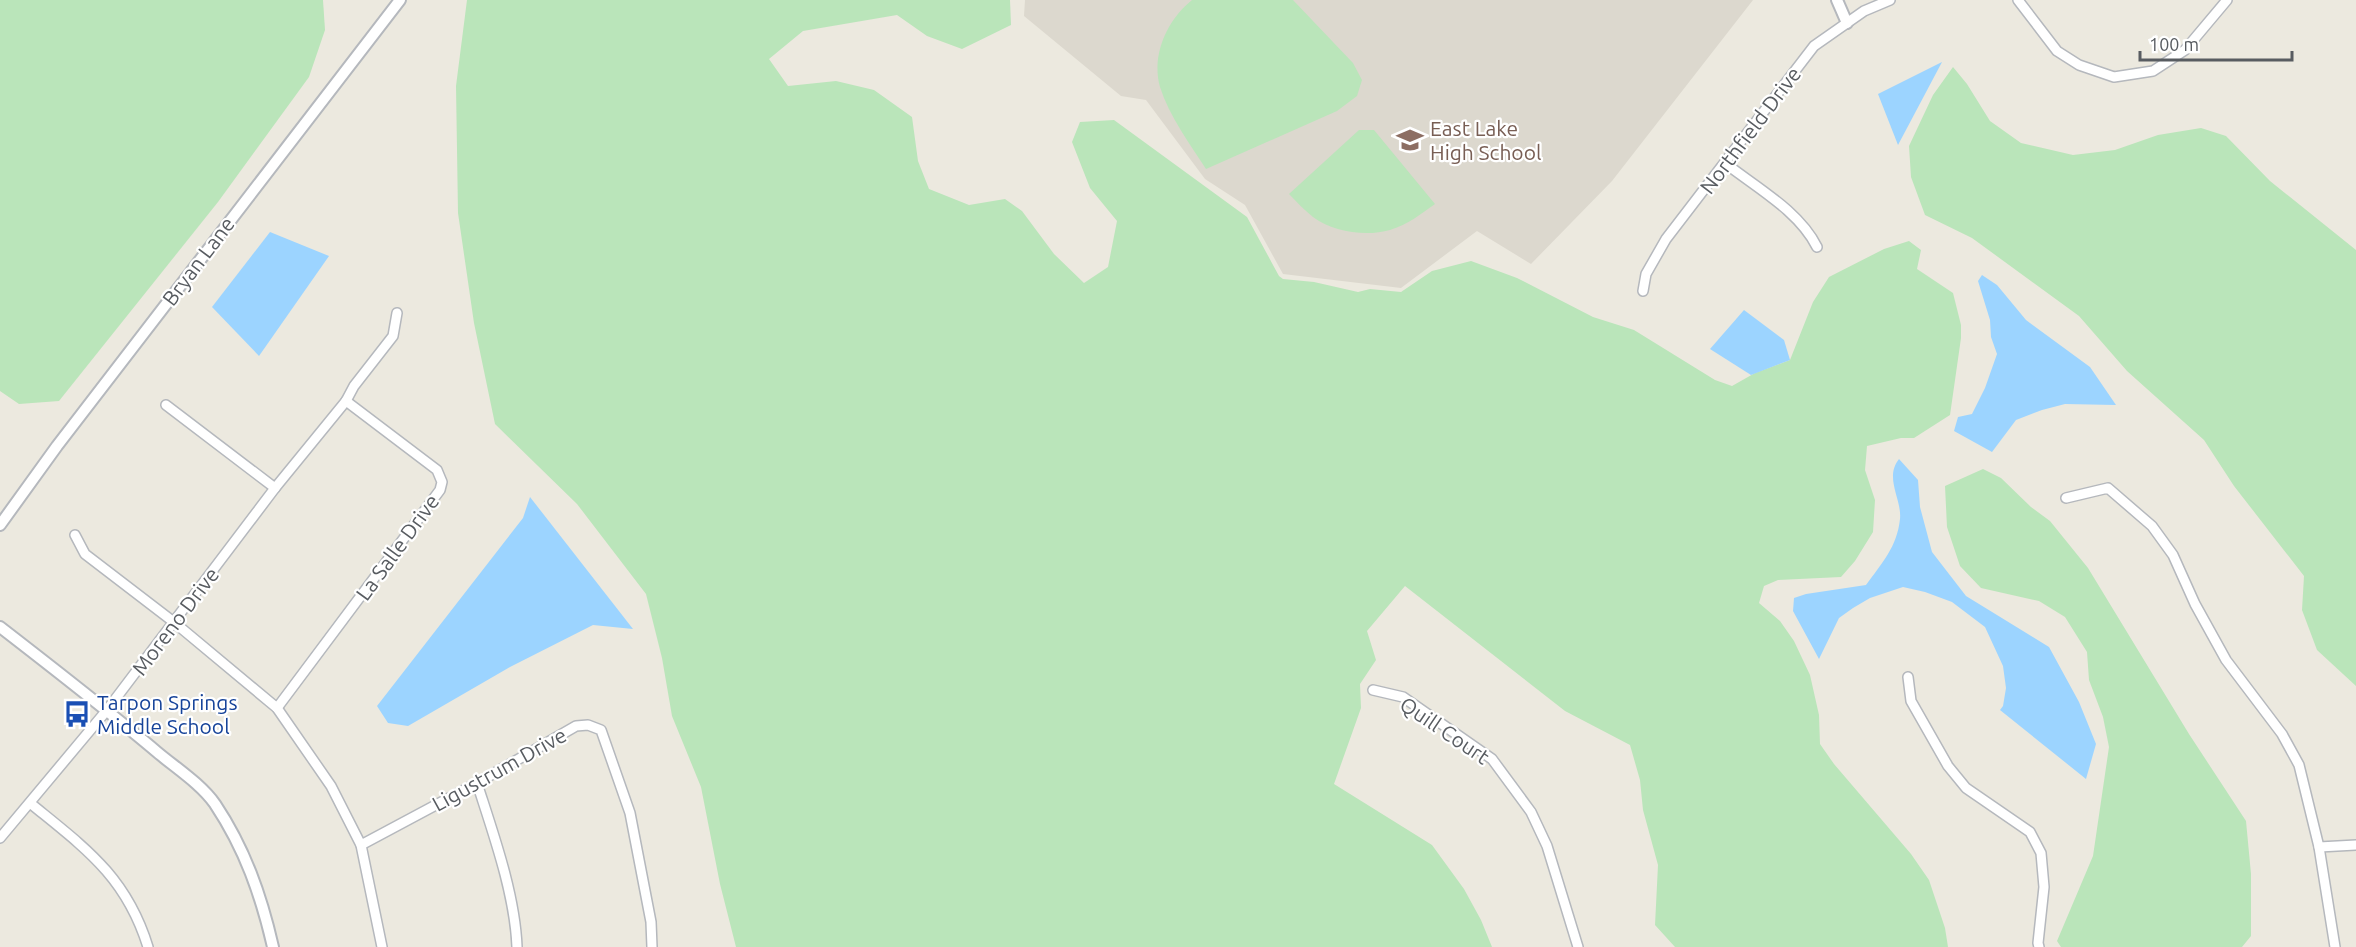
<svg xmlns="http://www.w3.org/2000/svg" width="2356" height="947" viewBox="0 0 2356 947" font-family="Ubuntu,sans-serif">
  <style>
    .education { fill: #dcd8ce }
    .green { fill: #bae5ba }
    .water { fill: #9cd4ff }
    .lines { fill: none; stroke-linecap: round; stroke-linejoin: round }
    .minor-casing { stroke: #b5b8bd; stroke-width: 12 }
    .tertiary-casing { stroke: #b5b8bd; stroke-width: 14 }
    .minor { stroke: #fff; stroke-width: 9 }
    .tertiary { stroke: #fff; stroke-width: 10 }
    .labels { text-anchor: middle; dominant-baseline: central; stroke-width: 4.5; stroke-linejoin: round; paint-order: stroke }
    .education-label { font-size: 21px; fill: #785e54; stroke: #fff; text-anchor: start }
    .street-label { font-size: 21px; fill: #585c61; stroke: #fff }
    .transit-label { font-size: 21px; fill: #164399; stroke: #fff; text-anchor: start }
  </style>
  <rect width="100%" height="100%" fill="#ece9df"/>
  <!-- education -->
  <path class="education" d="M 1025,0 L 1753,0 L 1612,181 L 1531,264 L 1477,231 L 1401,288 L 1283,274 L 1245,205 L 1205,179 L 1146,100 L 1121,96 L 1024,16 Z"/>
  <!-- green -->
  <g class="green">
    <path d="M 0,0 L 323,0 L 325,30 L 309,77 L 218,202 L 59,401 L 19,404 L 0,391 Z"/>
    <path d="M 467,0 L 1010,0 L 1011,25 L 962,49 L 927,36 L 897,15 L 803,31 L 769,59 L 788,86 L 836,81 L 874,90 L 912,117 L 918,161 L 929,189 L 969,205 L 1005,199 L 1022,211 L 1054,254 L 1084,283 L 1108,267 L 1117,221 L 1090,188 L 1072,142 L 1080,122 L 1114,120 L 1247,217 L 1279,276 L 1283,279 L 1314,282 L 1358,292 L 1370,289 L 1401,292 L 1432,271 L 1471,261 L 1517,278 L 1593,317 L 1634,330 L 1715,380 L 1732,386 L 1755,373 L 1790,360 L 1813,302 L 1829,277 L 1884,249 L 1909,241 L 1921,250 L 1917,269 L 1953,293 L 1961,325 L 1961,338 L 1950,415 L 1914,438 L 1901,438 L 1867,446 L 1865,470 L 1875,500 L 1873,532 L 1855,561 L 1841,577 L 1778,580 L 1764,586 L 1759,603 L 1780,621 L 1794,641 L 1810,675 L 1819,715 L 1820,744 L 1834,764 L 1911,854 L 1929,880 L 1945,928 L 1948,947 L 1675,947 L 1655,925 L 1658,865 L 1643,810 L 1640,780 L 1630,745 L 1565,711 L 1405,586 L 1367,631 L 1376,660 L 1360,684 L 1361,708 L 1334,784 L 1432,845 L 1464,889 L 1481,920 L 1492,947 L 736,947 L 720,884 L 701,787 L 672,716 L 662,658 L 646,594 L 577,504 L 495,424 L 474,323 L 458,213 L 456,86 Z"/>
    <path d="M 1192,0 L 1293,0 L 1353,63 L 1362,80 L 1357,96 L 1337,111 L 1206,169 C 1190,144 1169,116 1160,87 C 1151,55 1167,20 1192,0 Z"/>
    <path d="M 1953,67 L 1967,84 L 1990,121 L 2021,143 L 2073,155 L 2115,150 L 2158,135 L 2201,128 L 2226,136 L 2270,181 L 2356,250 L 2356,686 L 2317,650 L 2302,610 L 2304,576 L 2234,486 L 2204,440 L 2127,371 L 2079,316 L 1972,238 L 1925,215 L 1911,177 L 1909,146 L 1933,95 Z"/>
    <path d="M 1359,130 L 1374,130 L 1435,204 C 1421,214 1407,225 1390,230 C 1366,237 1333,232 1313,217 C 1304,210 1297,202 1289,194 Z"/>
    <path d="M 1983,469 L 2001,478 L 2031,507 L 2050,521 L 2088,568 L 2189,734 L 2246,821 L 2251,874 L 2251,936 L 2242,947 L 2061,947 L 2057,941 L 2093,856 L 2109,747 L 2103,717 L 2089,680 L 2087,652 L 2065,617 L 2039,601 L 1981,588 L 1960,566 L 1947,527 L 1945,486 Z"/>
  </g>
  <!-- water -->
  <g class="water">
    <path d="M 1942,62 L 1898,145 L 1878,94 Z"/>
    <path d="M 270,232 L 329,256 L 259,356 L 212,307 Z"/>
    <path d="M 1982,275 L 1997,285 L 2026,320 L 2090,367 L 2116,405 L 2065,404 L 2042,410 L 2016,420 L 1992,452 L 1954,431 L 1958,417 L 1972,414 L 1985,388 L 1997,354 L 1991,337 L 1990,320 L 1978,281 Z"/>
    <path d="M 1744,310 L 1784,340 L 1790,360 L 1751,375 L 1710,349 Z"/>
    <path d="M 1899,459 L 1918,480 L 1920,507 L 1932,552 L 1966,596 L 2049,647 L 2079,702 L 2096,744 L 2086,779 L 2000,710 L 2003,706 L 2006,688 L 2003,666 L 1985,627 L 1952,602 L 1925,592 L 1903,587 L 1870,598 L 1853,608 L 1839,618 L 1819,659 L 1793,611 L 1794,598 L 1806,594 L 1866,585 C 1882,563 1897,547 1900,519 C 1902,499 1884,478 1899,459 Z"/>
    <path d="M 530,497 L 633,629 L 593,625 L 510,667 L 408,726 L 388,723 L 377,706 L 523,518 Z"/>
  </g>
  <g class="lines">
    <defs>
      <g id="minor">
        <path d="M 2018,0 L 2057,51 L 2079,65 L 2114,77 L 2153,71 L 2185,50 L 2227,0"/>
        <path d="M 1725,163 C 1757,188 1799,211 1817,247"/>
        <path d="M 1643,291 L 1646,274 L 1666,239 L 1814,46 L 1864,11 L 1890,0"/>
        <path d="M 166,405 L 275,488"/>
        <path d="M 2066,498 L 2108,488 L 2152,526 L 2173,555 L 2195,604 L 2226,660 L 2282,734 L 2299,765 L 2319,847 L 2335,947"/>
        <path d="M 75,535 L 85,554 L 175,623 L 277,708 L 331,786 L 361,845 L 382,947"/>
        <path d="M 1908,677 L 1911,701 L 1948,766 L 1966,788 L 2030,832 L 2041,853 L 2044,887 L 2038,943 L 2039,947"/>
        <path d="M 1373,690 L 1403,697 L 1492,759 L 1531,812 L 1547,846 L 1578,947"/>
        <path d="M 277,708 L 440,490 L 442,482 L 437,470 L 346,401"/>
        <path d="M 477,783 C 493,833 515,894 517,947"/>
        <path d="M 30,803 C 85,848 126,876 148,947"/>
        <path d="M 0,838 L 107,710 L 275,488 L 346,401 L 354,386 L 393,336 L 397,313"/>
        <path d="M 361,845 L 477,783 L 576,726 L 588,725 L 601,730 L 630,813 L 651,922 L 652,947"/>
        <path d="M 2319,847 L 2356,845"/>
      </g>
      <g id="tertiary">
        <path d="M 1837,0 L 1847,23"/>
        <path d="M 0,525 L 57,446 L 400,0"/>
        <path d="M 0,627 C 53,668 106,709 157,752 C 176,768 201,784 215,804 C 245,849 261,895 273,947"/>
      </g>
    </defs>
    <!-- minor casing -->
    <use href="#minor" class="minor-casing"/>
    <!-- tertiary casing -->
    <use href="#tertiary" class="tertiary-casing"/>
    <!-- minor -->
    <use href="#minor" class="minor"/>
    <!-- tertiary -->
    <use href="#tertiary" class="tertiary"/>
  </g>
  <!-- icons -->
  <defs>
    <symbol id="school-bare" viewBox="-9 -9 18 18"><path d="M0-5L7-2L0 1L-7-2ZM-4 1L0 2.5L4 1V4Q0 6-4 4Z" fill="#8d6e63" stroke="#fff" stroke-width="2.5" paint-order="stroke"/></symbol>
    <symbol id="bus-bare" viewBox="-9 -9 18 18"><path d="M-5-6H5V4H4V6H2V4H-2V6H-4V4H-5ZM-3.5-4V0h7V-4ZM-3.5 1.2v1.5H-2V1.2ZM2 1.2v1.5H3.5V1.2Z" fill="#1a4fb4" stroke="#fff" stroke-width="2.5" paint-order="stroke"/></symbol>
  </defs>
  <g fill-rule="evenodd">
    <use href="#school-bare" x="1391" y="121" width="38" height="38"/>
    <use href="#bus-bare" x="58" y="695" width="38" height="38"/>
  </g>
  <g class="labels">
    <!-- education labels -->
    <g class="education-label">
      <text x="1430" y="128">East Lake<tspan x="1430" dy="24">High School</tspan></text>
    </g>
    <!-- street labels -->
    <g class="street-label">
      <text transform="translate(1750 130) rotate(-53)">Northfield Drive</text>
      <text transform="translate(198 261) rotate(-53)">Bryan Lane</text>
      <text transform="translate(397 547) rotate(-54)">La Salle Drive</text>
      <text transform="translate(175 621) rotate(-53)">Moreno Drive</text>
      <text transform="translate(1445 730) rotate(34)">Quill Court</text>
      <text transform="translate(499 769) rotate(-29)">Ligustrum Drive</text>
    </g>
    <!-- transit labels -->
    <g class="transit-label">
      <text x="97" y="702">Tarpon Springs<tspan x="97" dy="24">Middle School</tspan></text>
    </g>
  </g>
  <!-- scale -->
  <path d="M2140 51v9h152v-9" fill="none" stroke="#585c61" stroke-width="3"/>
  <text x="2149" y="51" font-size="18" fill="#585c61" stroke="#ffffff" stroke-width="4.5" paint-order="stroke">100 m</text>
</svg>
